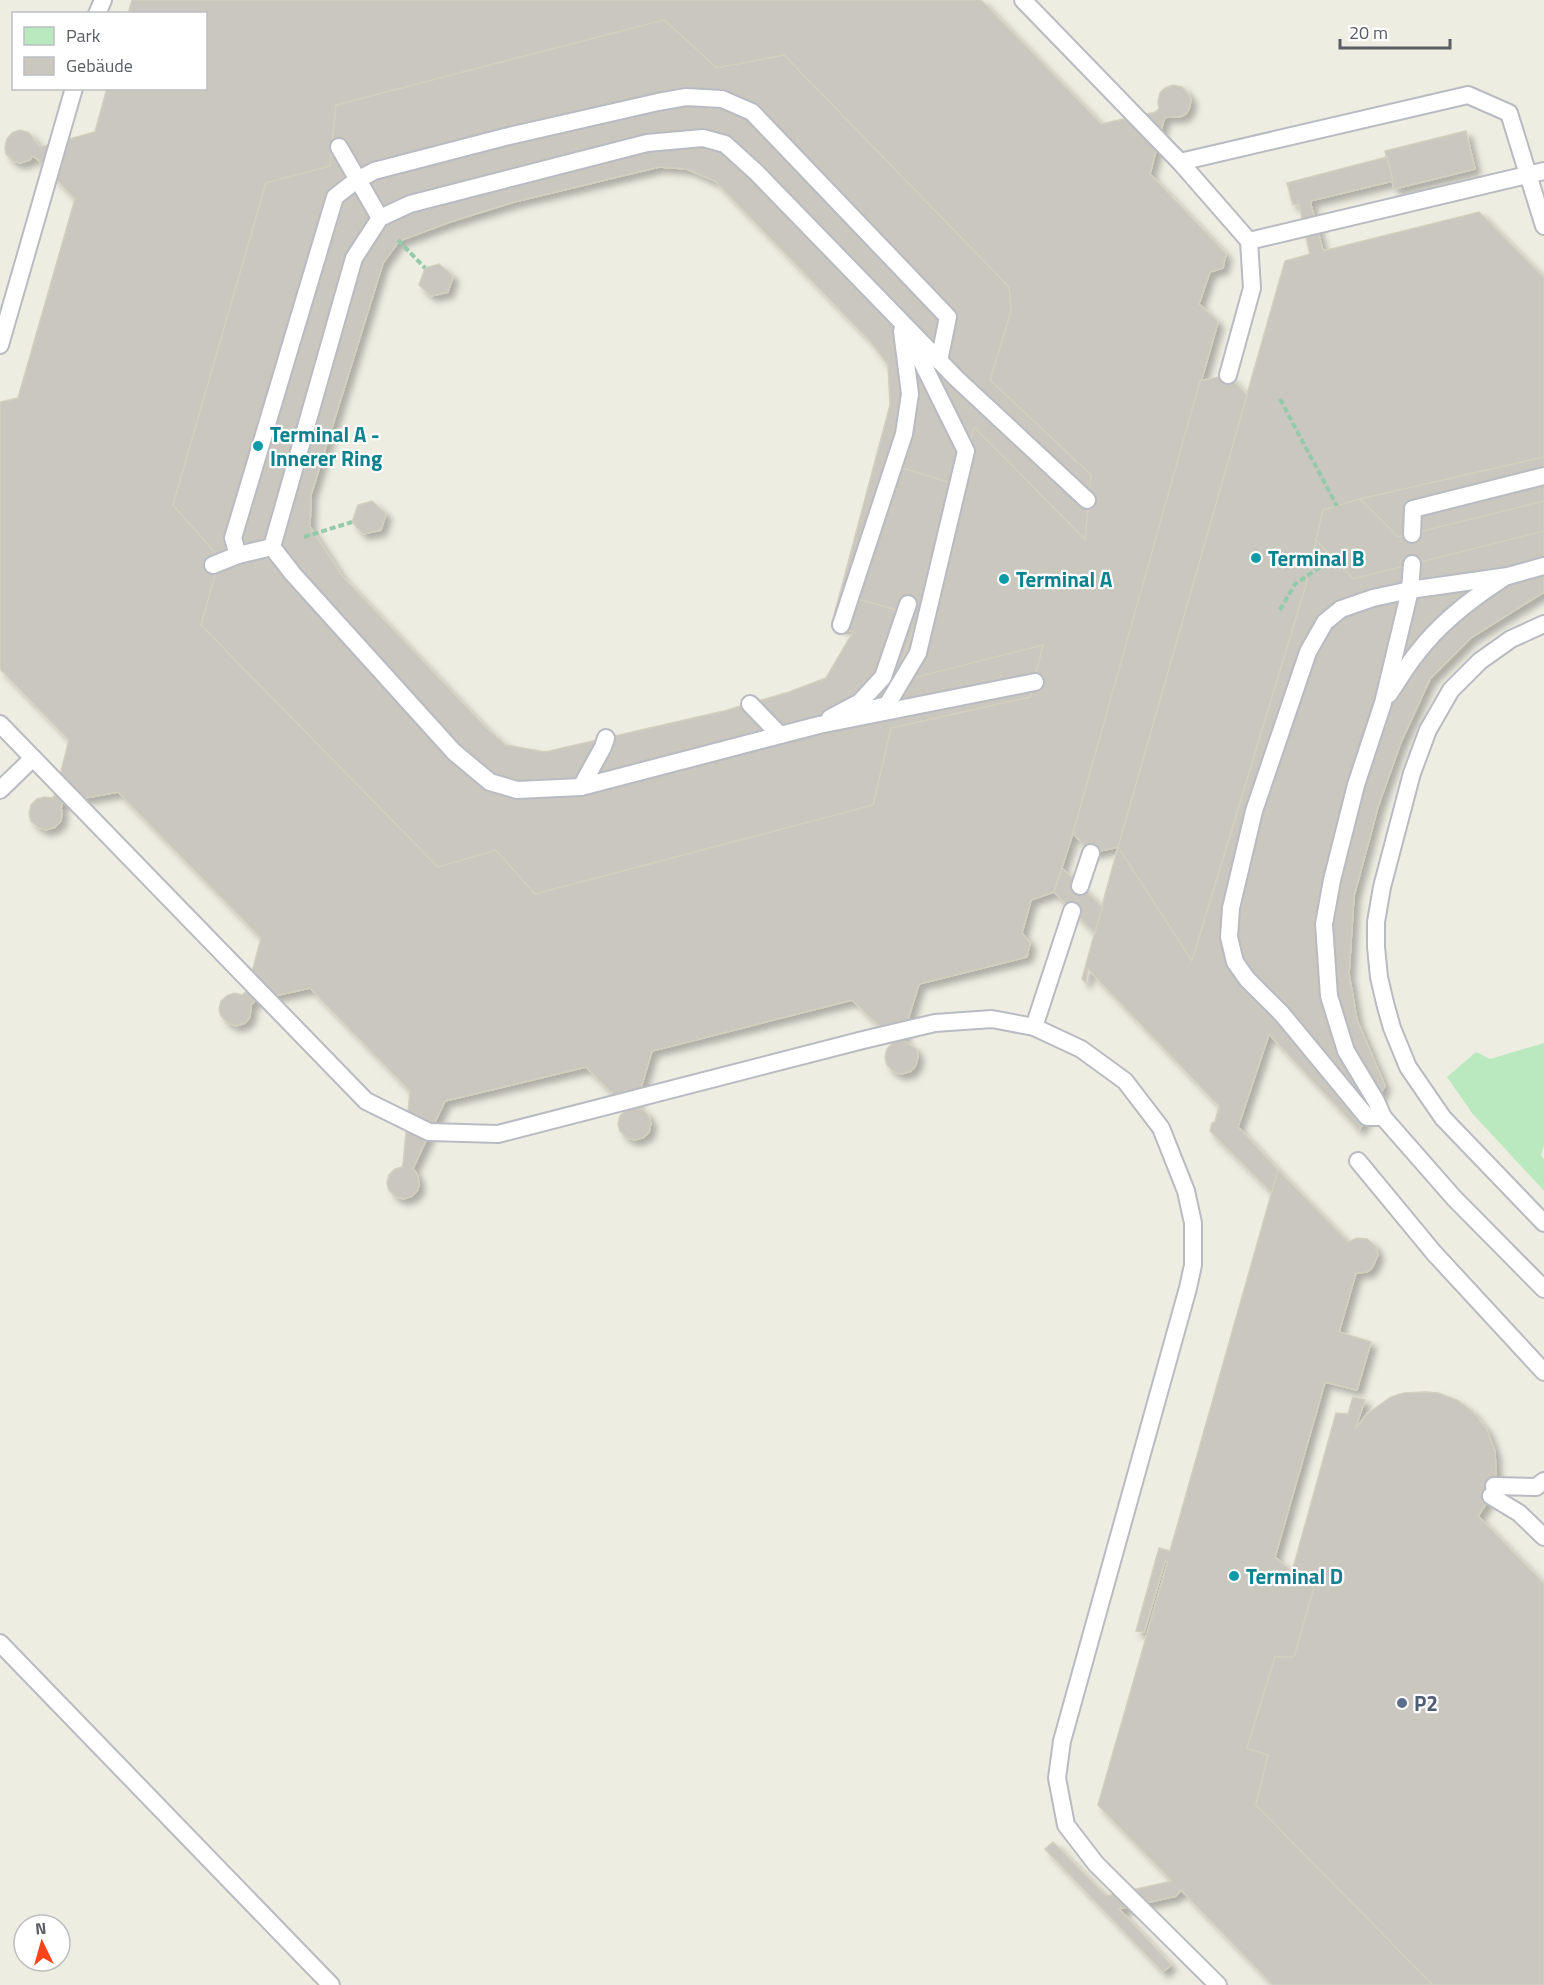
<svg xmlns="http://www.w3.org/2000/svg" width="1544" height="1985" viewBox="0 0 1544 1985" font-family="'Titillium Web',sans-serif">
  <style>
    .green { fill: #bae9bf }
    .building { fill: #c9c7be; stroke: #d3cfbf; stroke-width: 1.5; fill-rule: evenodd; filter: url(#shadow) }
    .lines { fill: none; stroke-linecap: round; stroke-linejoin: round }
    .lane-casing { stroke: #b9bbc2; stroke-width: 20 }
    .path { stroke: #93caa9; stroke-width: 4; stroke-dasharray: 6 3; stroke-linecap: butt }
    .lane { stroke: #fff; stroke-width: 16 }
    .culture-dot { fill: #0f9aa8; stroke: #fff; stroke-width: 2 }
    .service-dot { fill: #5c6f8a; stroke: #fff; stroke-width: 2 }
    .labels { text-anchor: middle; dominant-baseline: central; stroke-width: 4.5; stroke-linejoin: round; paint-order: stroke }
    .culture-label { font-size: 21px; font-weight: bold; fill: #0d838f; stroke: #fff; text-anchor: start }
    .service-label { font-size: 21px; font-weight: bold; fill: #4e5e75; stroke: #fff; text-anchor: start }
  </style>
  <defs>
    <filter id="shadow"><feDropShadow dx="5.5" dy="5.5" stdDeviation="3" flood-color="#0004"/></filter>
  </defs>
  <rect width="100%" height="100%" fill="#eeede1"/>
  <!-- green -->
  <path class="green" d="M 1544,1043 L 1544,1145 L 1541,1156 L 1544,1159 L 1544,1191 L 1472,1113 L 1447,1077 L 1476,1052 L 1490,1059 Z"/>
  <!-- building -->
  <g class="building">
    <path d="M 132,0 L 981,0 L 1101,124 L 1156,112 L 1159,108 L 1158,102 L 1160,93 L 1165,88 L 1173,85 L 1182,87 L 1188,93 L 1191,100 L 1189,109 L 1186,114 L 1180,117 L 1167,117 L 1164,119 L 1150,174 L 1226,254 L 1223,268 L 1210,272 L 1199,304 L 1218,322 L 1073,833 L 1054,892 L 1031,900 L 1022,933 L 1030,943 L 1027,957 L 919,984 L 903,1036 L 905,1041 L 916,1049 L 918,1056 L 916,1065 L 911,1071 L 902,1074 L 894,1072 L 887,1065 L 885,1057 L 887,1049 L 892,1044 L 892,1038 L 852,1000 L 652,1051 L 636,1104 L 637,1108 L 642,1109 L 648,1115 L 651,1123 L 649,1132 L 644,1137 L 635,1140 L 627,1138 L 620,1131 L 618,1124 L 620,1116 L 626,1110 L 624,1105 L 586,1067 L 445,1101 L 414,1166 L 413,1169 L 417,1174 L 419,1182 L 418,1190 L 412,1196 L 404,1199 L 396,1197 L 389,1190 L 387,1183 L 389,1175 L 395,1169 L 402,1167 L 403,1164 L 410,1091 L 310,988 L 256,1000 L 251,1005 L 250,1017 L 245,1023 L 236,1026 L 228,1023 L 221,1016 L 219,1010 L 221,1001 L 227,996 L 234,993 L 242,995 L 247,991 L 261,938 L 118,792 L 63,802 L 61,808 L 62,812 L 61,821 L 55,827 L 46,830 L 38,827 L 31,821 L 29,813 L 31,805 L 37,799 L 45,797 L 52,798 L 55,795 L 69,740 L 0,669 L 0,402 L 18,398 L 75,199 L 36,158 L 32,156 L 30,160 L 21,163 L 13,161 L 6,154 L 5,147 L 7,139 L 12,133 L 20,130 L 29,133 L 40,147 L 95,132 L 107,88 L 206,88 L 206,14 L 128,14 ZM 664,20 L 717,68 L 784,55 L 1009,287 L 1011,311 L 990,380 L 1091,475 L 1085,539 L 974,427 L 958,485 L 893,465 L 857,599 L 918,616 L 894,683 L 1043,645 L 1030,697 L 891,728 L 873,805 L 535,894 L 496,850 L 438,867 L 201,625 L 220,558 L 173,505 L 266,183 L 330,166 L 336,105 Z"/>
    <path d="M 664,20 L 717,68 L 784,55 L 1009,287 L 1011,311 L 990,380 L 1091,475 L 1085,539 L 974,427 L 958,485 L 893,465 L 857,599 L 918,616 L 894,683 L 1043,645 L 1030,697 L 891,728 L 873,805 L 535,894 L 496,850 L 438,867 L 201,625 L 220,558 L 173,505 L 266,183 L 330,166 L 336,105 ZM 659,167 L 687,169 L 715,181 L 870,341 L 888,365 L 890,405 L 832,623 L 853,632 L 826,678 L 789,692 L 724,711 L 545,752 L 506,745 L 486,728 L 342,576 L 310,527 L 311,495 L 383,263 L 399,241 L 450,222 L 514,202 Z"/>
    <path d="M 1466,131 L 1475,169 L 1394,189 L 1385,151 Z"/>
    <path d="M 1387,157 L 1393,181 L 1310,201 L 1323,251 L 1479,212 L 1544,278 L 1544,457 L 1360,499 L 1323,510 L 1306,585 L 1192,961 L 1118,847 L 1285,261 L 1310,254 L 1299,204 L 1293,205 L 1287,183 Z"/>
    <path d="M 439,264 L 453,276 L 448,292 L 431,296 L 419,285 L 425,268 Z"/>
    <path d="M 1228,375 L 1247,395 L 1118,847 L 1091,853 L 1073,833 L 1200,381 Z"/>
    <path d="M 1544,457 L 1544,592 L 1472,637 L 1430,679 L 1401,742 L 1378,807 L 1354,896 L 1349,974 L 1357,1020 L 1385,1086 L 1359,1130 L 1269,1034 L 1238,1127 L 1278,1170 L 1272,1193 L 1210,1131 L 1212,1123 L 1215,1122 L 1219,1106 L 1088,969 L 1086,983 L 1082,979 L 1118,847 L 1192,961 L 1306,585 L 1323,510 L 1360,499 Z"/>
    <path d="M 1360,499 L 1398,537 L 1544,501 L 1544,531 L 1353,579 L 1316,540 L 1323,510 Z"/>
    <path d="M 372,501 L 386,514 L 381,530 L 363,534 L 352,522 L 358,505 Z"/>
    <path d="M 1062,868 L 1102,907 L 1095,933 L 1054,892 Z"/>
    <path d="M 1278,1170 L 1348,1242 L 1357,1238 L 1367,1239 L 1375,1246 L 1378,1255 L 1372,1268 L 1367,1272 L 1356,1273 L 1339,1332 L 1371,1342 L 1357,1390 L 1325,1382 L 1275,1557 L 1292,1572 L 1316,1581 L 1294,1657 L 1275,1657 L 1247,1748 L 1268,1755 L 1256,1805 L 1433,1985 L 1273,1985 L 1181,1890 L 1176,1896 L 1119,1909 L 1171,1965 L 1163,1972 L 1045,1849 L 1053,1842 L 1106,1896 L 1172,1881 L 1098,1805 L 1168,1561 L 1165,1561 L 1144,1632 L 1136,1631 L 1159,1548 L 1170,1551 Z"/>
    <path d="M 1426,1392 L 1438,1393 L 1457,1400 L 1472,1411 L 1487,1430 L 1495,1452 L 1496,1474 L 1491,1496 L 1478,1516 L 1544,1584 L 1544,1985 L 1433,1985 L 1256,1805 L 1268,1755 L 1247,1748 L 1275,1657 L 1294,1657 L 1316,1581 L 1292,1572 L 1336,1413 L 1348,1414 L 1353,1397 L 1365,1400 L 1355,1429 L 1367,1414 L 1391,1397 L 1404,1393 Z"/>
  </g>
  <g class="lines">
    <defs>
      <g id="lane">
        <path d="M 1023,0 L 1180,162 L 1249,241 L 1544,171"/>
        <path d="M 97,14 L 103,0"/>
        <path d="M 339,147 L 380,218"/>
        <path d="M 1180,162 L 1468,95 L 1509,113 L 1544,226"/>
        <path d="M 0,345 L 74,88"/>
        <path d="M 1228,375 L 1252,288 L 1249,241"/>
        <path d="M 1412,534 L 1413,509 L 1544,476"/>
        <path d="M 238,555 L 233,538 L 335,197 L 354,182 L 374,171 L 505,137 L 658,102 L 686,97 L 722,99 L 752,112 L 948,317 L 939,361"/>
        <path d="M 1412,564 L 1410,590 L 1383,703 L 1356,785 L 1332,880 L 1324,924 L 1329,996 L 1346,1051 L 1376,1101 L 1383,1117 L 1454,1198 L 1544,1289"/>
        <path d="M 213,565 L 238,555 L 272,547"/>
        <path d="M 1544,624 L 1511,639 L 1480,661 L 1451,690 L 1428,730 L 1412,773 L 1382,887 L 1376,922 L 1376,947 L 1379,977 L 1385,1003 L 1392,1028 L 1408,1067 L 1443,1118 L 1544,1223"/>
        <path d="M 841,625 L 904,434 L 910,394 L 902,331"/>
        <path d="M 1035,682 L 819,725 L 581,787 L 517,790 L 490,782 L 454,752 L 293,574 L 272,547 L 354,258 L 380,218 L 410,204 L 647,143 L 703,138 L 725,144 L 756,172 L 957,379 L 1087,500"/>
        <path d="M 1389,694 C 1399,680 1407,665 1418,652 C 1441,622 1471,599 1502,579"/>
        <path d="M 750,704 L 780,735"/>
        <path d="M 871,709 L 887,705 L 918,653 L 966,451 L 909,336"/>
        <path d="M 830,718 L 860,702 L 883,677 L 908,604"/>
        <path d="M 0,724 L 366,1101 L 429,1132 L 498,1134 L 863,1040 L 935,1023 L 992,1019 L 1034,1027 L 1081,1049 L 1125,1081 L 1161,1128 L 1186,1191 L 1193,1223 L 1193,1265 L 1188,1288 L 1062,1741 L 1057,1778 L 1066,1825 L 1096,1864 L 1218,1985"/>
        <path d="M 581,787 L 603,747 L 606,738"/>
        <path d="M 0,790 L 33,758"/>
        <path d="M 1080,886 L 1091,853"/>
        <path d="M 1034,1027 L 1072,911"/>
        <path d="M 1383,1117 L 1367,1117 L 1282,1014 L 1247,979 L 1235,962 L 1229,937 L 1231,908 L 1254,811 L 1308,652 L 1325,622 L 1341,609 L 1373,598 L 1410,590 L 1508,576 L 1544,566"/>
        <path d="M 1358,1161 L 1434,1253 L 1544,1372"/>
        <path d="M 1494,1486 L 1536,1487 L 1544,1481"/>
        <path d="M 1491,1496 L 1519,1513 L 1544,1537"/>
        <path d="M 0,1643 L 331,1985"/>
      </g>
    </defs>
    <!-- lane casing -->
    <use href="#lane" class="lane-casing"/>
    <!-- path -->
    <g class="path">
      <path d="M 398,240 L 425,268"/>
      <path d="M 1280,399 L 1337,506"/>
      <path d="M 304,537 L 352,522"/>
      <path d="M 1280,610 L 1295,584 L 1332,559"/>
    </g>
    <!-- lane -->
    <use href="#lane" class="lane"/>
  </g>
  <!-- markers -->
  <g class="culture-dot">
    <circle cx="258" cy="446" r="6"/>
    <circle cx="1256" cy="558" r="6"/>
    <circle cx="1004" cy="579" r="6"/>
    <circle cx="1234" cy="1576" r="6"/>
  </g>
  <circle class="service-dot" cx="1402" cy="1703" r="6"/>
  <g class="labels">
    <!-- culture labels -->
    <g class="culture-label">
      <text x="270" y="434">Terminal A -<tspan x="270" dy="24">Innerer Ring</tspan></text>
      <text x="1268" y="558">Terminal B</text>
      <text x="1016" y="579">Terminal A</text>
      <text x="1246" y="1576">Terminal D</text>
    </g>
    <!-- service labels -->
    <g class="service-label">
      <text x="1414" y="1703">P2</text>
    </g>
  </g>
  <!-- legend -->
  <rect x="12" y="12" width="195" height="78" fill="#ffffff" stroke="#bdbec1" stroke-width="1.5"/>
  <rect x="24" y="27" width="30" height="18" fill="#bae9bf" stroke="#bdbec1" stroke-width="1.5"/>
  <text x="66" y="42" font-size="18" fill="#5a5d64">Park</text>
  <rect x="24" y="57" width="30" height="18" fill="#c9c7be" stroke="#bdbec1" stroke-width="1.5"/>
  <text x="66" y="72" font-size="18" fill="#5a5d64">Gebäude</text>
  <!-- north arrow -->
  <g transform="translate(42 1943) rotate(355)"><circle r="28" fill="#ffffff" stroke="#bdbec1" stroke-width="1.5"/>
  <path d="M0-4.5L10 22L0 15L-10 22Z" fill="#fa441b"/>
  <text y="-9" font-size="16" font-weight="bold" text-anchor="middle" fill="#5a5d64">N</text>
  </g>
  <!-- scale -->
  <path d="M1340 39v9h110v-9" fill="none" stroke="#5a5d64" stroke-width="3"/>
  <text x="1349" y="39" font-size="18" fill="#5a5d64" stroke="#ffffff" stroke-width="4.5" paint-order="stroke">20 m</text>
</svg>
